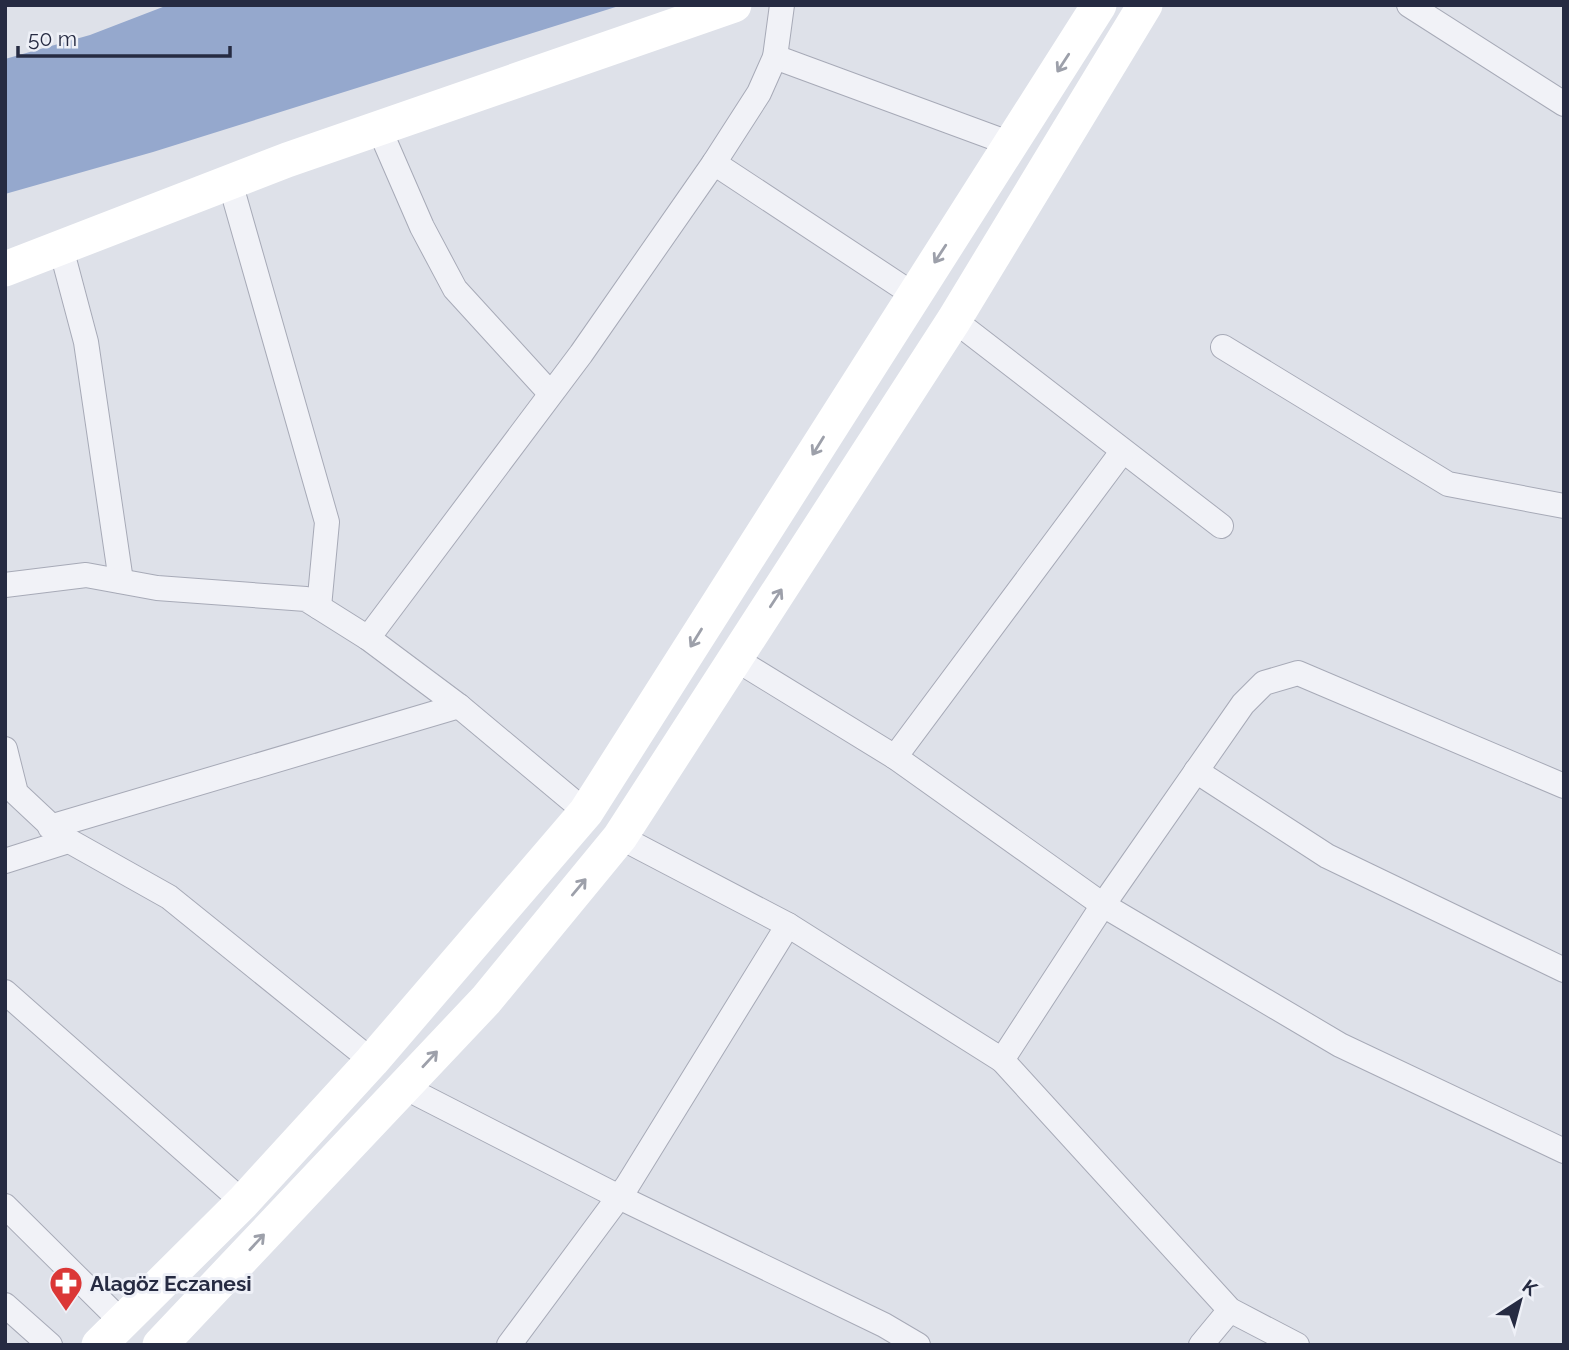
<svg xmlns="http://www.w3.org/2000/svg" width="1569" height="1350" viewBox="0 0 1569 1350" font-family="Raleway,sans-serif">
  <style>
    .water { fill: #95a8cd }
    .lines { fill: none; stroke-linecap: round; stroke-linejoin: round }
    .minor-casing { stroke: #a7aab7; stroke-width: 26 }
    .minor { stroke: #f1f2f7; stroke-width: 24 }
    .secondary { stroke: #fff; stroke-width: 35 }
    .oneway { stroke: #9da0aa }
    .labels { text-anchor: middle; dominant-baseline: central; stroke-width: 6; stroke-linejoin: round; paint-order: stroke }
    .poi-label { font-size: 21px; font-weight: bold; fill: #262b42; stroke: #eef0f7; text-anchor: start }
  </style>
  <rect width="100%" height="100%" fill="#dee1e9"/>
  <!-- water -->
  <path class="water" d="M 168,5 L 622,5 L 153,152 L 5,194 L 5,59 L 90,35 Z"/>
  <g class="lines">
    <defs>
      <g id="minor">
        <path d="M 1409,5 L 1564,104"/>
        <path d="M 775,57 L 1011,144"/>
        <path d="M 379,128 L 422,227 L 455,289 L 550,393"/>
        <path d="M 714,163 L 914,295"/>
        <path d="M 230,182 L 327,522 L 319,607"/>
        <path d="M 61,248 L 86,342 L 121,581"/>
        <path d="M 954,320 L 1221,526"/>
        <path d="M 1223,347 L 1448,484 L 1564,506"/>
        <path d="M 5,585 L 86,575 L 157,588 L 306,599 L 368,638 L 459,706 L 586,812"/>
        <path d="M 368,638 L 581,354 L 714,163 L 759,93 L 775,57 L 782,5"/>
        <path d="M 737,660 L 895,757 L 1103,905 L 1340,1045 L 1564,1151"/>
        <path d="M 5,749 L 16,793 L 64,838 L 169,897 L 372,1061"/>
        <path d="M 895,757 L 1122,452"/>
        <path d="M 1196,771 L 1327,856 L 1564,970"/>
        <path d="M 50,827 L 459,706"/>
        <path d="M 620,837 L 788,925 L 1002,1060 L 1103,905 L 1243,704 L 1264,683 L 1298,673 L 1564,786"/>
        <path d="M 5,861 L 68,841"/>
        <path d="M 5,992 L 243,1202"/>
        <path d="M 1002,1060 L 1230,1310 L 1297,1345"/>
        <path d="M 404,1087 L 619,1197 L 884,1325 L 918,1345"/>
        <path d="M 5,1206 L 121,1321"/>
        <path d="M 5,1305 L 50,1345"/>
        <path d="M 509,1345 L 627,1186 L 788,925"/>
        <path d="M 1201,1345 L 1230,1310"/>
      </g>
    </defs>
    <!-- minor casing -->
    <use href="#minor" class="minor-casing"/>
    <!-- minor -->
    <use href="#minor" class="minor"/>
    <!-- secondary -->
    <g class="secondary">
      <path d="M 5,269 L 287,160 L 734,5"/>
      <path d="M 99,1345 L 243,1202 L 372,1061 L 586,812 L 1099,5"/>
      <path d="M 160,1345 L 486,1000 L 620,837 L 954,320 L 1145,5"/>
    </g>
  </g>
  <!-- one-way arrows -->
  <defs><path id="oneway-shaft" d="M-6 0H5M1.5-3L5.5 0L1.5 3" fill="none" stroke-width="1.6" stroke-linecap="round" stroke-linejoin="round" transform="scale(1.75)"/></defs>
  <g class="oneway">
    <use href="#oneway-shaft" transform="translate(1063 63) rotate(123)"/>
    <use href="#oneway-shaft" transform="translate(940 254) rotate(123)"/>
    <use href="#oneway-shaft" transform="translate(818 446) rotate(122)"/>
    <use href="#oneway-shaft" transform="translate(776 598) rotate(-57)"/>
    <use href="#oneway-shaft" transform="translate(696 638) rotate(122)"/>
    <use href="#oneway-shaft" transform="translate(579 887) rotate(-50)"/>
    <use href="#oneway-shaft" transform="translate(430 1059) rotate(-47)"/>
    <use href="#oneway-shaft" transform="translate(257 1242) rotate(-47)"/>
  </g>
  <!-- icons -->
  <defs>
    <symbol id="pharmacy-pin" viewBox="-11 -11 22 30"><path d="M0 17L-7.5 6A9.5 9.5 0 1 1 7.5 6Z" fill="#db3736" stroke="#eef0f7"/><path d="M-2-6h4v4h4v4h-4v4h-4v-4h-4v-4h4Z" fill="#fff"/></symbol>
  </defs>
  <g fill-rule="evenodd">
    <use href="#pharmacy-pin" x="47" y="1264" width="38" height="52"/>
  </g>
  <g class="labels">
    <!-- poi labels -->
    <g class="poi-label">
      <text x="90" y="1283">Alagöz Eczanesi</text>
    </g>
  </g>
  <!-- border -->
  <rect width="1569" height="1350" fill="none" stroke="#262b42" stroke-width="14"/>
  <!-- north arrow -->
  <g transform="translate(1520 1301) rotate(36)" stroke="#eef0f7" stroke-width="5" paint-order="stroke">
  <path d="M0-5L12 26L0 18L-12 26Z" fill="#262b42"/>
  <text y="-10" font-size="19" font-weight="bold" text-anchor="middle" fill="#262b42">K</text>
  </g>
  <!-- scale -->
  <path d="M18 46v10h212v-10" fill="none" stroke="#262b42" stroke-width="3.5"/>
  <text x="28" y="46" font-size="21" fill="#262b42" stroke="#eef0f7" stroke-width="5" paint-order="stroke">50 m</text>
</svg>
